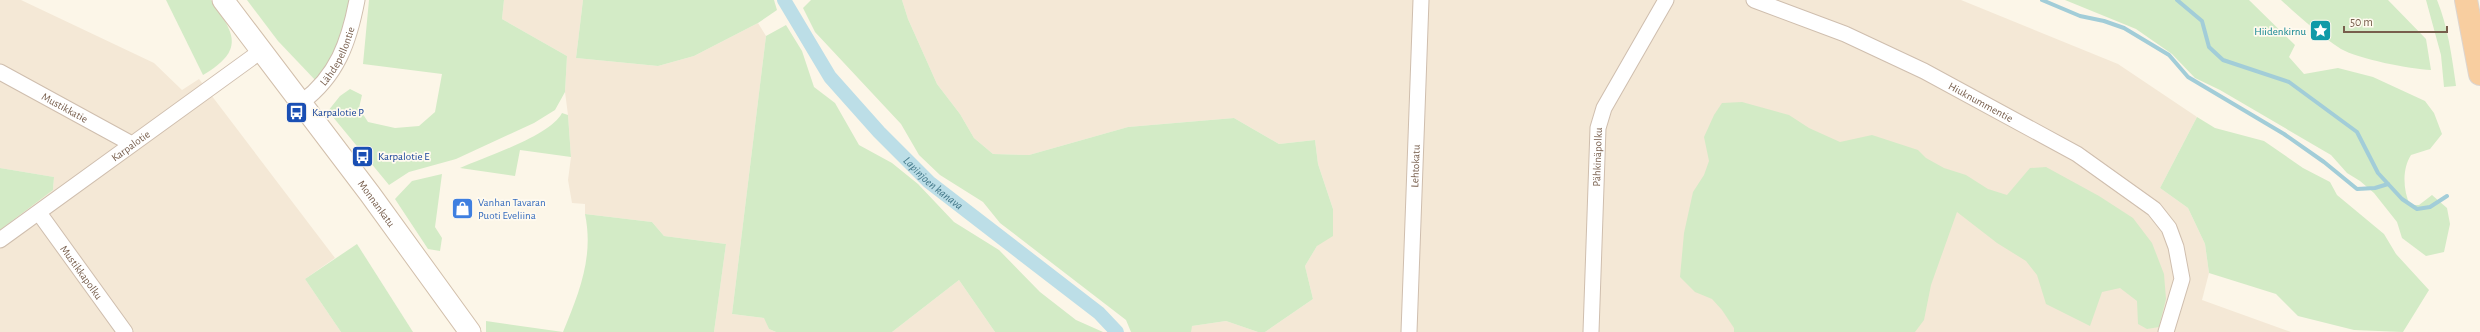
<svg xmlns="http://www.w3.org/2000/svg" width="2480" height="332" viewBox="0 0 2480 332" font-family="'Alegreya Sans',sans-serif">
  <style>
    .residential { fill: #f4e8d6 }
    .green { fill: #d3ebc6 }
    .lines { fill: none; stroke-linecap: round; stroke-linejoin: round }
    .stream { stroke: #a2cdd8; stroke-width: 4 }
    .canal { stroke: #bcdee7; stroke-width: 14 }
    .minor-casing { stroke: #cfbeae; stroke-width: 17 }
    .secondary-casing { stroke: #d2bfab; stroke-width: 23 }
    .trunk-casing { stroke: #dcd5d0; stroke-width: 24 }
    .minor { stroke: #fff; stroke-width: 15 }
    .secondary { stroke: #fff; stroke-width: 21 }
    .trunk { stroke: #f8cea0; stroke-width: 22 }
    .labels { text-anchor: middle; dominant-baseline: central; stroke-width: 3.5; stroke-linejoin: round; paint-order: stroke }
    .culture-label { font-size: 11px; fill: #0d838f; stroke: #fffaef; text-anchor: end }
    .street-label { font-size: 11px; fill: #775e4c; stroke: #fffaef }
    .transit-label { font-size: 11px; fill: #164399; stroke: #fffaef; text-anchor: start }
    .shop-label { font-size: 11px; fill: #366cbe; stroke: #fffaef; text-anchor: start }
    .water-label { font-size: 12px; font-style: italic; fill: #457a8b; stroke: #fffaef }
  </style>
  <rect width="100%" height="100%" fill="#fcf6e8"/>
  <!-- residential -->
  <g class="residential">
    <path d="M 0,0 L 21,0 L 154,63 L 182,90 L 199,79 L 335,258 L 305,279 L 341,332 L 0,332 L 0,230 L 53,190 L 54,177 L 0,168 Z"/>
    <path d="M 504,0 L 583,0 L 576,58 L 658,66 L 694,56 L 758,23 L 766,36 L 732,314 L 765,318 L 769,329 L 776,332 L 714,332 L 726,244 L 664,236 L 652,222 L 585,214 L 585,204 L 572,203 L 568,180 L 571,157 L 568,115 L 565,92 L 567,56 L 502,19 Z"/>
    <path d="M 902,0 L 1961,0 L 2118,64 L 2197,117 L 2160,188 L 2188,208 L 2205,244 L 2209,273 L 2202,300 L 2291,332 L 1265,332 L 1313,299 L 1305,266 L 1317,246 L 1333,209 L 1318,164 L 1315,140 L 1279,144 L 1234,118 L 1128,127 L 1029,155 L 993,154 L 974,138 L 960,114 L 937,84 L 908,19 Z"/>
    <path d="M 959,280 L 995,332 L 892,332 Z"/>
    <path d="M 1226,321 L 1258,332 L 1191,332 L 1190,329 L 1192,326 Z"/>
  </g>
  <!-- green -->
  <g class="green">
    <path d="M 166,0 L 211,0 C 235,34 245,50 203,75 Z"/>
    <path d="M 247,0 L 351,0 L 346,32 L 317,82 L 278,41 Z"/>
    <path d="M 369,0 L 504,0 L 502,19 L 567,56 L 565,92 L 555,110 L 534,123 L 456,159 L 409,172 L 389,185 L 328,111 L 340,96 L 350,89 L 362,95 L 359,108 L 368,122 L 395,128 L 419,126 L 435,112 L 442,74 L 363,64 Z"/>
    <path d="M 583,0 L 774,0 L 777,10 L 758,23 L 694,56 L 658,66 L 576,58 Z"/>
    <path d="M 811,0 L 902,0 L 908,19 L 937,84 L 960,114 L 974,138 L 993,154 L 1029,155 L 1128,127 L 1234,118 L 1279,144 L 1315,140 L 1318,164 L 1333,209 L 1333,236 L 1317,246 L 1305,266 L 1313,299 L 1265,332 L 1258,332 L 1226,321 L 1192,326 L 1191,332 L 1131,332 L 1126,320 L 1000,223 L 983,202 L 940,175 L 919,155 L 901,124 L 815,32 L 803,8 Z"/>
    <path d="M 2065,0 L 2249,0 L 2295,45 L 2289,57 L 2304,74 L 2338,68 L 2373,77 L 2425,101 L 2434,113 L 2442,134 L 2430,149 L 2411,155 C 2402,169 2403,190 2410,205 L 2419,205 L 2432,195 L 2447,208 L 2450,224 L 2444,252 L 2426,256 L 2402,238 L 2397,222 L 2374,193 L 2360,181 L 2347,173 L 2331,155 L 2220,90 L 2195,78 L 2172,54 L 2136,29 Z"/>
    <path d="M 2281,0 L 2388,0 L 2426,39 L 2431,70 C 2410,69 2358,59 2341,49 C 2319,35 2300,17 2281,0 Z"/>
    <path d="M 2426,0 L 2437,0 C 2448,27 2452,57 2456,86 L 2444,87 L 2441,55 Z"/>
    <path d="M 786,25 L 802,51 L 814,87 L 835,103 L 859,145 L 892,163 L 918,184 L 954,222 L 999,250 L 1040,292 L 1076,320 L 1103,332 L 995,332 L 959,280 L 892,332 L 776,332 L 769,329 L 764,318 L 732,314 L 766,36 Z"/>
    <path d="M 1742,102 L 1789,115 L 1809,128 L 1840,142 L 1872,135 L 1918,150 L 1926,158 L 1944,168 L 1966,175 L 1988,189 L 2007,195 L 2030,168 L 2046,167 L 2099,196 L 2133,218 L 2152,243 L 2164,274 L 2166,299 L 2159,327 L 2147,329 L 2138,324 L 2137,301 L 2120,288 L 2102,292 L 2090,326 L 2046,304 L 2037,275 L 2026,261 L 1997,243 L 1957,212 L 1931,285 L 1924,320 L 1915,332 L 1734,332 L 1734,328 L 1722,310 L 1712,299 L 1695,292 L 1680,277 L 1684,233 L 1693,192 L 1704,175 L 1709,161 L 1704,137 L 1714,115 L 1722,103 Z"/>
    <path d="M 562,113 L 568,115 L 571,157 L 520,150 L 515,176 L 460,168 C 485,157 550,136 562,113 Z"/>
    <path d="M 2197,117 L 2215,128 L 2264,141 L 2303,168 L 2330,182 L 2337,195 L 2384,234 L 2396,254 L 2429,290 L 2403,332 L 2354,330 L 2298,316 L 2276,294 L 2209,273 L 2205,244 L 2188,208 L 2160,188 Z"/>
    <path d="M 0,168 L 54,177 L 53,190 L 0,230 Z"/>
    <path d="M 442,174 L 435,227 L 442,238 L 440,251 L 428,249 L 395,199 L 412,181 Z"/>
    <path d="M 585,214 L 652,222 L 664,236 L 726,244 L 714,332 L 486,332 L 486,321 L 563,332 C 579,293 594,257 585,214 Z"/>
    <path d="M 357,244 L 413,332 L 341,332 L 305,279 Z"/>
  </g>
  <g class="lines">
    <!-- stream -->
    <g class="stream">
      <path d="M 2042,0 L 2080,16 L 2104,21 L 2124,28 L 2169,55 L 2188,77 L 2284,134 L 2324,162 L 2357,189 L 2375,188 L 2388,184"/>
      <path d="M 2177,0 L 2202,21 L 2209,47 L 2223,60 L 2289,82 L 2357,132 L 2378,173 L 2402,199 L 2417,209 L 2430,207 L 2447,196"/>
    </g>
    <!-- canal -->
    <path class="canal" id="s1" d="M 784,0 L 830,77 L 879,132 L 929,182 L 1099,313 L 1117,332"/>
    <defs>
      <g id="minor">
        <path id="s2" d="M 1754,0 L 1845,34 L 1924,71 L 2077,154 L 2154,209 L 2169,228 L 2176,247 L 2182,279 L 2166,332"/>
        <path id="s3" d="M 0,72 L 130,143"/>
        <path id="s4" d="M 302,102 C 337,76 349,42 357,0"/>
        <path id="s5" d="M 39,213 L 125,332"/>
        <path id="s6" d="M 0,240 L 261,51"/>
        <path id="s7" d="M 1409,332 L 1421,0"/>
        <path id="s8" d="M 1591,332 L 1598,128 L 1604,108 L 1666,0"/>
      </g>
      <g id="secondary">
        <path id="s9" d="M 223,0 L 370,194 L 470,332"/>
      </g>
      <path id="trunk" d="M 2466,0 L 2480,74"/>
    </defs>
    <!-- minor casing -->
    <use href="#minor" class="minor-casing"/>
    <!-- secondary casing -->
    <use href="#secondary" class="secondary-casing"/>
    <!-- trunk casing -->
    <use href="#trunk" class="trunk-casing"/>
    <!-- minor -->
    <use href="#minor" class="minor"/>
    <!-- secondary -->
    <use href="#secondary" class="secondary"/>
    <!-- trunk -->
    <use href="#trunk" class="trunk"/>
  </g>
  <!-- icons -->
  <defs>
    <symbol id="sight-square" viewBox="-11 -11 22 22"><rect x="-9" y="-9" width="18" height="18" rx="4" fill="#0f9aa8" stroke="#fffaef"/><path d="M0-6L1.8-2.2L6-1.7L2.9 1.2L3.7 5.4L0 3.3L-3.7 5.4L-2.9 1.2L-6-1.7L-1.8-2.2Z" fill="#fff"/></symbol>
    <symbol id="bus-square" viewBox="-11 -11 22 22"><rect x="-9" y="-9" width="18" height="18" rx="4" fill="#1a4fb4" stroke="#fffaef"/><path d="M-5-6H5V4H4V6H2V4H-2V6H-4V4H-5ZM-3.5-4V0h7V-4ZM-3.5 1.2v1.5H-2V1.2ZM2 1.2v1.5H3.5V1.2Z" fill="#fff"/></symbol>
    <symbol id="shop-square" viewBox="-11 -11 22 22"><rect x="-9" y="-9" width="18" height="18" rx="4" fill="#3f7fe0" stroke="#fffaef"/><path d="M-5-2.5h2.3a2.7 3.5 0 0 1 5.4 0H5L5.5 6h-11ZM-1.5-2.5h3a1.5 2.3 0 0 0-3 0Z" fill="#fff"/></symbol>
  </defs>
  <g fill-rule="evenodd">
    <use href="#sight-square" x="2308" y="18" width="25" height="25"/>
    <use href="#bus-square" x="284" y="100" width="25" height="25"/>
    <use href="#bus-square" x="350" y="144" width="25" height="25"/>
    <use href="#shop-square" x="450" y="196" width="25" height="25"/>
  </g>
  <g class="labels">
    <!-- culture labels -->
    <g class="culture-label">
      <text x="2306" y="31">Hiidenkirnu</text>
    </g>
    <!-- street labels -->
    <g class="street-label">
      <text stroke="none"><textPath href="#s4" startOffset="59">Lähdepellontie</textPath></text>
      <text stroke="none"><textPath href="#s2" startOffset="249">Hiuknummentie</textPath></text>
      <text stroke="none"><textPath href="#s3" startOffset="74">Mustikkatie</textPath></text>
      <text stroke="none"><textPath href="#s6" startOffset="161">Karpalotie</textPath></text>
      <text stroke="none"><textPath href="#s8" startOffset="175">Pähkinäpolku</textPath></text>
      <text stroke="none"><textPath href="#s7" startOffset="166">Lehtokatu</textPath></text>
      <text stroke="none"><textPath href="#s9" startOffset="255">Monnankatu</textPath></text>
      <text stroke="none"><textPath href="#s5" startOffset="73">Mustikkapolku</textPath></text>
    </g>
    <!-- transit labels -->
    <g class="transit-label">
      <text x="312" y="112">Karpalotie P</text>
      <text x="378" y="156">Karpalotie E</text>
    </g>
    <!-- shop labels -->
    <g class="shop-label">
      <text x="478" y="202">Vanhan Tavaran<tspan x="478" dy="13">Puoti Eveliina</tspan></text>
    </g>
    <!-- water labels -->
    <g class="water-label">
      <text stroke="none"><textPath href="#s1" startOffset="238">Lapinjoen kanava</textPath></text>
    </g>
  </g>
  <!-- scale -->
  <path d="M2344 26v6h103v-6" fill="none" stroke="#775e4c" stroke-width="2"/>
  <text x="2350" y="26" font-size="12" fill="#775e4c" stroke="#fffaef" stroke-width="3" paint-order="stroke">50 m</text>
</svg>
